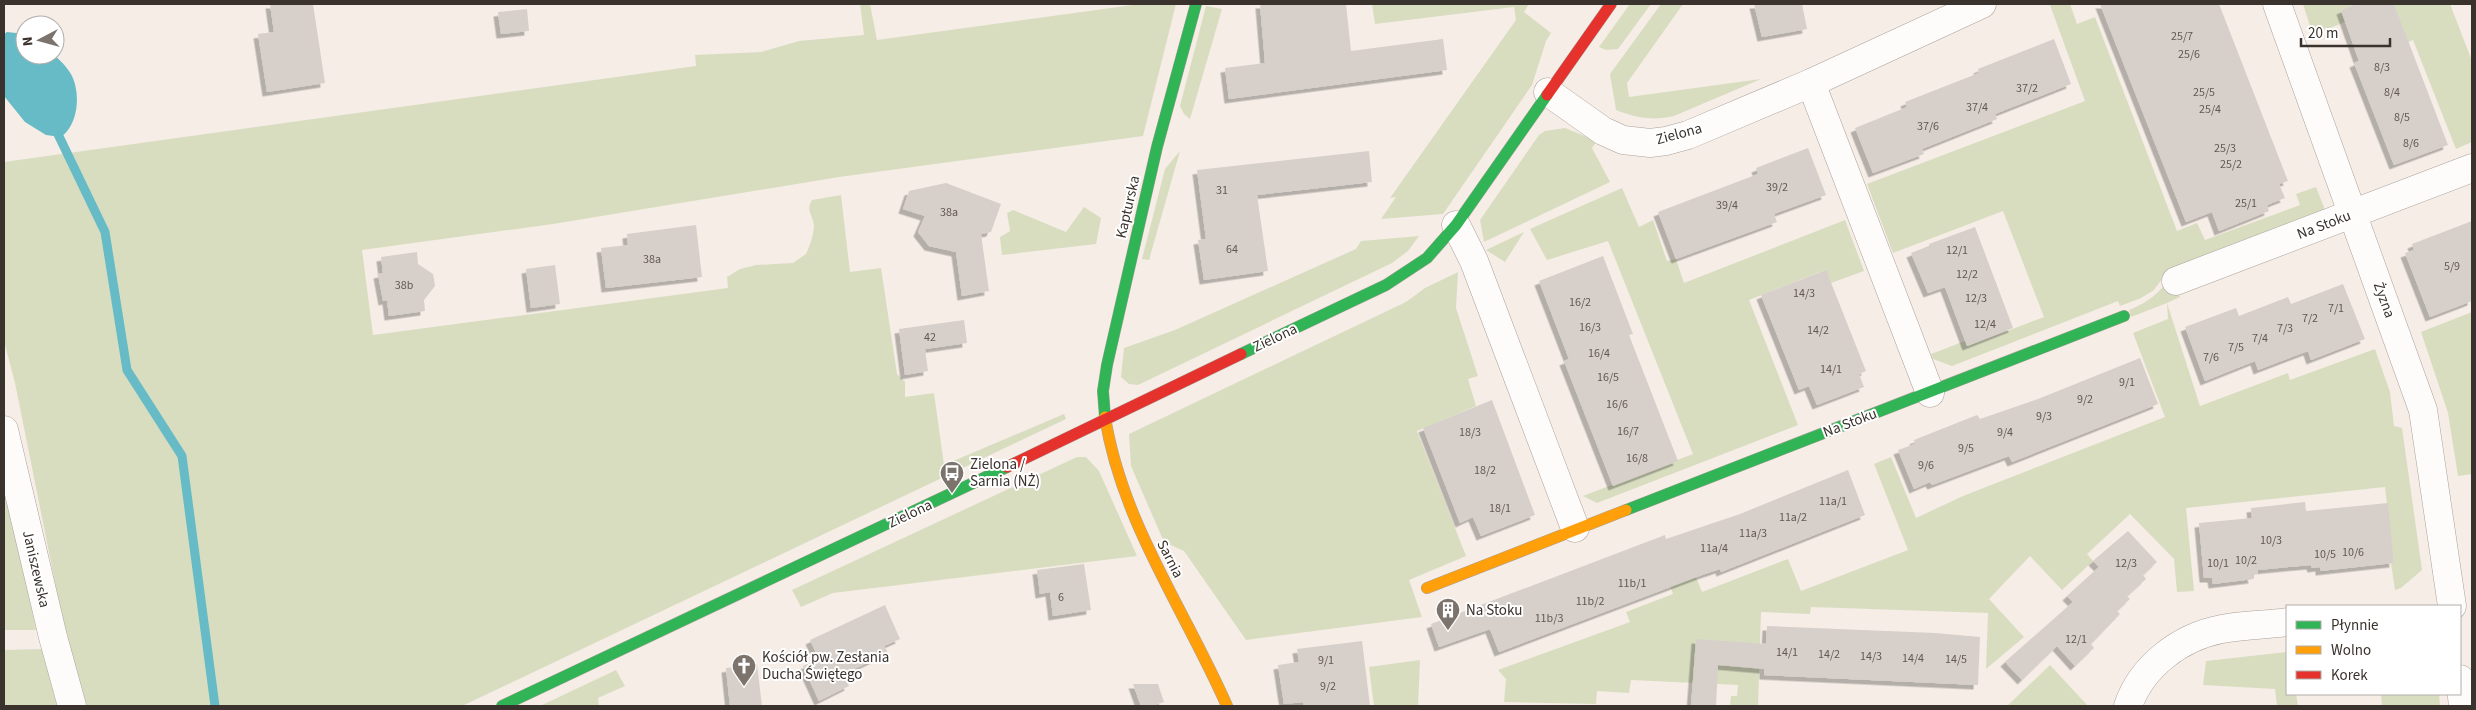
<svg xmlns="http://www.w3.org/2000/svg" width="2476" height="710" viewBox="0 0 2476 710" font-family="'Source Sans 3',sans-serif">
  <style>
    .green { fill: #d8ddc0 }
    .water { fill: #66bbc6 }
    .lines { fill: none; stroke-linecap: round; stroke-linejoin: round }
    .stream { stroke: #66bbc6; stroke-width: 9 }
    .building { fill: #d7cfc9; filter: url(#shadow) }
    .street-casing { stroke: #a9a19b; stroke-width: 29 }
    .fast-casing { stroke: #a9a19b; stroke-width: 12 }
    .slow-casing { stroke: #a9a19b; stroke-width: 12 }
    .jam-casing { stroke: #a9a19b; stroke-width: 12 }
    .street { stroke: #fefcfb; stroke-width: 28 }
    .fast { stroke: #30b455; stroke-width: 11 }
    .slow { stroke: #ff9f0a; stroke-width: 11 }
    .jam { stroke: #e5322d; stroke-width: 11 }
    .labels { text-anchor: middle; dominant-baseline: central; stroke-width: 4; stroke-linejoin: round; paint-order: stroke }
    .number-label { font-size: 12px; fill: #615953 }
    .street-label { font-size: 15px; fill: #3a322c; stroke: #fff }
    .poi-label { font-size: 15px; fill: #3a322c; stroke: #fff; text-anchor: start }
  </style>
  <defs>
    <filter id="shadow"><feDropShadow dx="-4.5" dy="4.5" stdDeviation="0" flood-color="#0004"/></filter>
  </defs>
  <rect width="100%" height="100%" fill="#f6ede6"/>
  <!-- green -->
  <g class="green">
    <path d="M 860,4 L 870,4 L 877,40 L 1140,4 L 1176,4 L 1143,136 L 839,177 L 553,224 L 362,250 L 373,335 L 728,288 L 727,277 L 740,269 L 756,265 L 793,263 L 806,254 C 810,245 813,237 814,227 C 814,216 805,211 812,200 L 841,195 L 850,272 L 881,268 L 897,374 L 905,382 L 905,397 L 934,393 L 944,465 L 1064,414 L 1066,419 L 462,706 L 83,706 L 66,637 L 15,383 L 4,341 L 4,162 L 696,66 L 695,55 L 761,52 L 799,41 L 864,35 Z"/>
    <path d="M 1372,4 L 1529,4 L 1524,12 L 1551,33 L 1546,41 L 1532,85 L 1443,214 L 1381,219 L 1396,197 L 1390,198 L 1516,20 L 1514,7 L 1375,24 Z"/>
    <path d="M 1630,4 L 1651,4 L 1618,49 L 1606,50 L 1599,47 Z"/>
    <path d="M 1661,4 L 1683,4 L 1627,83 L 1629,97 L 1761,79 L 1674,116 C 1654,121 1636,118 1616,110 L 1610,74 Z"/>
    <path d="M 2054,4 L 2070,4 L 2077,24 L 2095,17 L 2177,231 L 2197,223 L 2205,240 L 2300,205 L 2296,194 L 2316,187 L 2325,210 L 2314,216 L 2169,269 L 2154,290 L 2141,298 L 2120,306 L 2118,301 L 1952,366 L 1933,359 L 1931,354 L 1965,341 L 1968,346 L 2044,317 L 2003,211 L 1893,253 L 1867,184 L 2085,101 L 2050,5 Z"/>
    <path d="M 2303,4 L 2356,4 L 2341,10 L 2345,22 L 2313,35 Z"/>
    <path d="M 2394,4 L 2450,4 L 2472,61 L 2472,142 L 2456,149 L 2413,40 L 2408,42 Z"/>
    <path d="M 1206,6 L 1222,9 L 1190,119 L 1184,114 L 1180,106 Z"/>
    <path d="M 1565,128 L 1597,141 L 1592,148 L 1610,182 L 1484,242 L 1480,220 L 1539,135 L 1545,131 Z"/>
    <path d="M 1180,151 L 1149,260 L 1142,259 L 1165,169 Z"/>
    <path d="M 1622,188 L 1639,227 L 1653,220 L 1667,261 L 1676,259 L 1684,283 L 1845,220 L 1864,271 L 1831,283 L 1825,270 L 1749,300 L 1798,425 L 1597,503 L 1583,496 L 1693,454 L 1608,241 L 1547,260 L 1530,229 Z"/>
    <path d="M 1084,207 L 1101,218 L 1096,244 L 1002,255 L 1000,237 L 1010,231 L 1007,213 L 1013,210 L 1066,232 Z"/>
    <path d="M 1524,232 L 1505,262 L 1486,250 Z"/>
    <path d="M 1419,236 L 1408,251 L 1392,263 L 1138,385 L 1129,384 L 1121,377 L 1124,348 L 1175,330 L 1356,249 L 1361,241 Z"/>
    <path d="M 1458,272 L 1456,308 L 1478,376 L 1468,379 L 1476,406 L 1417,431 L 1466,556 L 1409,580 L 1422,617 L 1246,640 L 1184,551 L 1164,542 L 1131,466 L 1129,434 L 1406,302 L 1425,288 Z"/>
    <path d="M 2172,276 L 2180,297 L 2167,303 L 2200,406 L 2288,373 L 2290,380 L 2375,349 L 2390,392 L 2394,426 L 2402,428 L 2422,570 L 2401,588 L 2395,590 L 2391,563 L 2394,563 L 2385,487 L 2186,508 L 2194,591 L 2177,592 L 2174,559 L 2130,514 L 2087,554 L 2093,561 L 2062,590 L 2030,556 L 1989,599 L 2024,637 L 1986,669 L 1988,613 L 1811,607 L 1810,614 L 1761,612 L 1758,706 L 1730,706 L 1731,696 L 1737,696 L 1738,685 L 1631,680 L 1629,693 L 1597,691 L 1596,704 L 1504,702 L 1506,679 L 1498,670 L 1630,622 L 1626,612 L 1673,594 L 1656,547 L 1680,537 L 1702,592 L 1788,559 L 1801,591 L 1908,550 L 1874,464 L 1891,457 L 1916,518 L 1963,496 L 2165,417 L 2133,333 L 2168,319 L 2167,303 L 2131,317 L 2129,310 C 2149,302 2159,293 2172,276 Z"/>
    <path d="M 2472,312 L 2472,474 L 2458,476 L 2448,413 L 2421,332 Z"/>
    <path d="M 1077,457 L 1086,457 L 1099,471 L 1137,556 L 833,593 L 801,607 L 792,590 Z"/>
    <path d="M 4,478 L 36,630 L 4,630 Z"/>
    <path d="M 42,649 L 57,706 L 4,706 L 4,650 Z"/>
    <path d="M 2287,652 L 2287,694 L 2296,694 L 2298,706 L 2277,706 L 2275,689 L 2203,685 L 2206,661 Z"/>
    <path d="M 1420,660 L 1418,706 L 1374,706 L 1369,667 Z"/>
    <path d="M 2050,665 L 2088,706 L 2007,706 Z"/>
    <path d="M 616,670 L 625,686 L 598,698 L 599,706 L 540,706 Z"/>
    <path d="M 2381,694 L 2439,694 L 2440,706 L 2382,706 Z"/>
  </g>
  <!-- water -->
  <path class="water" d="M 7,32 L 25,34 L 25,55 L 54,55 C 61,61 68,68 72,76 C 81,95 78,125 61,137 L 46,135 L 25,122 L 4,96 L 4,34 Z"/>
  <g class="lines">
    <!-- stream -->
    <path class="stream" d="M 55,128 L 105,232 L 127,370 L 182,456 L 215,706"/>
  </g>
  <!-- building -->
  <g class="building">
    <path d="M 270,4 L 313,4 L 325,83 L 267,92 L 258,34 L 274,32 Z"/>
    <path d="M 1260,4 L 1346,4 L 1351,51 L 1443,39 L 1447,70 L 1229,99 L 1225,68 L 1265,63 Z"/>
    <path d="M 1754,4 L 1802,4 L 1807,29 L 1762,37 Z"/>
    <path d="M 2100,4 L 2219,4 L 2288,181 L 2279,184 L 2285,198 L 2267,205 L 2269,211 L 2219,231 L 2212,212 L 2186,222 Z"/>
    <path d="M 2356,4 L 2394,4 L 2448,145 L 2394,165 L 2354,63 L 2359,61 L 2341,10 Z"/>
    <path d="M 527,9 L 529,31 L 501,34 L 498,12 Z"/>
    <path d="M 2054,39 L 2071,84 L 1995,114 L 1997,119 L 1922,149 L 1924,154 L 1873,173 L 1855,128 L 1907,107 L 1905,102 L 1979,73 L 1978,69 Z"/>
    <path d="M 1808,148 L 1826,195 L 1774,214 L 1777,222 L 1676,259 L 1658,212 L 1758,174 L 1756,168 Z"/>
    <path d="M 1369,151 L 1372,182 L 1257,195 L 1268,271 L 1204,280 L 1198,240 L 1206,239 L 1197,170 Z"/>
    <path d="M 946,183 L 1001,204 L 991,232 L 981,234 L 989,291 L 962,296 L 956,252 L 929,246 L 918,232 L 925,216 L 903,209 L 909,191 Z"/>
    <path d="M 2472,221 L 2472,301 L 2430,317 L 2405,253 L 2414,250 L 2412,244 Z"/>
    <path d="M 696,225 L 702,277 L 606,288 L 601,248 L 628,245 L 627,234 Z"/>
    <path d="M 1975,227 L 2013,328 L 1967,346 L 1945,287 L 1928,293 L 1911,253 L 1929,246 L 1929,244 Z"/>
    <path d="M 417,252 L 418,264 L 433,274 L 435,286 L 424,300 L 425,311 L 389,316 L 387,300 L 383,301 L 378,274 L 383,273 L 381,257 Z"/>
    <path d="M 1603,256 L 1633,334 L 1629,335 L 1678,461 L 1613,486 L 1564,361 L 1569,359 L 1539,281 Z"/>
    <path d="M 555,265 L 560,304 L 531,308 L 526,269 Z"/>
    <path d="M 1826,270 L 1866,371 L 1859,374 L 1864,387 L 1817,405 L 1809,386 L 1799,390 L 1761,295 Z"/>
    <path d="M 2343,284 L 2365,339 L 2311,360 L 2308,351 L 2258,370 L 2255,361 L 2205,381 L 2185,327 L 2236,308 L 2239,316 L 2288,297 L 2291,304 Z"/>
    <path d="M 964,320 L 967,343 L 925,349 L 928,371 L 905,375 L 899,329 Z"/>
    <path d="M 2140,358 L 2158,404 L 2012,462 L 2009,456 L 1932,485 L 1930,482 L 1914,489 L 1898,450 L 1915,444 L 1914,440 L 1977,415 L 1980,419 L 2038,399 Z"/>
    <path d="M 1492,400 L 1535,515 L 1481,536 L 1473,517 L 1460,523 L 1423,428 Z"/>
    <path d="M 1848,470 L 1865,515 L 1721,572 L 1720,569 L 1702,575 L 1499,652 L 1490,629 L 1439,647 L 1431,624 L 1665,535 L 1666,539 L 1740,514 Z"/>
    <path d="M 2305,502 L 2306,511 L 2388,503 L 2394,563 L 2320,571 L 2320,567 L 2312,568 L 2311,565 L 2258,570 L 2258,574 L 2252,575 L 2253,579 L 2213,584 L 2212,578 L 2204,578 L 2199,523 L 2252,518 L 2251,508 Z"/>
    <path d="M 2128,531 L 2157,562 L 2143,575 L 2146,579 L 2127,596 L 2130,599 L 2117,611 L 2120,614 L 2091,644 L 2094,648 L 2075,666 L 2057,646 L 2022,680 L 2005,662 L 2073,602 L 2067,596 L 2099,567 L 2093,561 Z"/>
    <path d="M 1084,564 L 1091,610 L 1053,616 L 1050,592 L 1040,594 L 1037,570 Z"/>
    <path d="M 885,605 L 900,639 L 884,646 L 888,653 L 844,674 L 849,686 L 819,701 L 803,666 L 819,659 L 810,640 Z"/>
    <path d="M 1767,626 L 1935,633 L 1980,637 L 1978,685 L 1764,675 L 1764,669 L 1718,665 L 1716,706 L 1691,706 L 1696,639 L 1766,644 Z"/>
    <path d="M 1362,641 L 1370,706 L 1304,706 L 1303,702 L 1284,704 L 1278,665 L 1299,662 L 1297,649 Z"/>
    <path d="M 757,664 L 762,706 L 730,706 L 726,668 Z"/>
    <path d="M 1133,684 L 1158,684 L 1164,702 L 1152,706 L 1141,706 Z"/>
  </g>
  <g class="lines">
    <defs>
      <g id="street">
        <path d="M 2277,4 L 2423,410 L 2452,606"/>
        <path d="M 1811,83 L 1930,393"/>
        <path d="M 1548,92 L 1603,131 L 1623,140 L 1650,143 L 1666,141 L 1688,135 L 1811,83 L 1982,4"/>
        <path d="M 1456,225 L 1474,261 L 1575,528"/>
        <path d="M 2176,281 L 2472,168"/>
        <path d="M 4,430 L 53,637 L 72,706"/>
        <path d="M 2460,679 L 2463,706"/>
        <path d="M 2128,706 C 2142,666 2180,637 2222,629 C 2243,625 2266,625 2287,622"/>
      </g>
      <g id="fast">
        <path d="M 1241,354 L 1386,285 L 1427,258 L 1456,225 L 1547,95"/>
        <path d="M 1105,417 L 1103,391 L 1107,365 L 1157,147 L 1196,4"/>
        <path d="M 1626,510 L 2124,316"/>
        <path d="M 502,706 L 1007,467"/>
      </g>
      <g id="slow">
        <path d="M 1105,417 C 1122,523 1185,610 1227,706"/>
        <path d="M 1427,588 L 1626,510"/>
      </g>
      <g id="jam">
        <path d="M 1547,95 L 1611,4"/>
        <path d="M 1007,467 L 1241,354"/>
      </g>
    </defs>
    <!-- street casing -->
    <use href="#street" class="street-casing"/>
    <!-- fast casing -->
    <use href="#fast" class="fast-casing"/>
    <!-- slow casing -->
    <use href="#slow" class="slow-casing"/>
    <!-- jam casing -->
    <use href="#jam" class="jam-casing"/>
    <!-- street -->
    <use href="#street" class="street"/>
    <!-- fast -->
    <use href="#fast" class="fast"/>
    <!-- slow -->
    <use href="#slow" class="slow"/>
    <!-- jam -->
    <use href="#jam" class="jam"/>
  </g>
  <!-- icons -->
  <defs>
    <symbol id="bus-pin" viewBox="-11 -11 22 30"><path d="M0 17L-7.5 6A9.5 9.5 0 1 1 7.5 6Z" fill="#7c736d" stroke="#fff"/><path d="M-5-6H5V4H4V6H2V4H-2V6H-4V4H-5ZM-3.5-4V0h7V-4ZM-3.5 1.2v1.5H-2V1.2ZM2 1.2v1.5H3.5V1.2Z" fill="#fff"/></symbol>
    <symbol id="building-pin" viewBox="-11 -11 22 30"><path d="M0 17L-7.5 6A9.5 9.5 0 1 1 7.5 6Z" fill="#7c736d" stroke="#fff"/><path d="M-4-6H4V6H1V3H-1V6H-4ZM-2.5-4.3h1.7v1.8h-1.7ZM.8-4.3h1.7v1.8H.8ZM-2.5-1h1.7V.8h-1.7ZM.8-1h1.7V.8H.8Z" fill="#fff"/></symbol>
    <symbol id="church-pin" viewBox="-11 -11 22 30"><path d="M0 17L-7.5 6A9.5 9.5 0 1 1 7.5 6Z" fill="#7c736d" stroke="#fff"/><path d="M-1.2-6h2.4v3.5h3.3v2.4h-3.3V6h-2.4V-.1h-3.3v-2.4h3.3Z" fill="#fff"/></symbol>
  </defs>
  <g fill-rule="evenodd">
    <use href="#bus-pin" x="938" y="459" width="28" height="38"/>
    <use href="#building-pin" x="1434" y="596" width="28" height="38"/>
    <use href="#church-pin" x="730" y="652" width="28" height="38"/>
  </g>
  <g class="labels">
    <!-- number labels -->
    <g class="number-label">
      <text x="2182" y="36">25/7</text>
      <text x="2189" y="54">25/6</text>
      <text x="2382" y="67">8/3</text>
      <text x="2027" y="88">37/2</text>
      <text x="2204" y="92">25/5</text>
      <text x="2392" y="92">8/4</text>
      <text x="1977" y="107">37/4</text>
      <text x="2210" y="109">25/4</text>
      <text x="2402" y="117">8/5</text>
      <text x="1928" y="126">37/6</text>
      <text x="2411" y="143">8/6</text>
      <text x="2225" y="148">25/3</text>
      <text x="2231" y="164">25/2</text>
      <text x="1777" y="187">39/2</text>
      <text x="1222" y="190">31</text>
      <text x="2246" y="203">25/1</text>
      <text x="1727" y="205">39/4</text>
      <text x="949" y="212">38a</text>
      <text x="1232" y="249">64</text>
      <text x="1957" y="250">12/1</text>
      <text x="652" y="259">38a</text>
      <text x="2452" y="266">5/9</text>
      <text x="1967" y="274">12/2</text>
      <text x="404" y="285">38b</text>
      <text x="1804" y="293">14/3</text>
      <text x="1976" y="298">12/3</text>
      <text x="1580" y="302">16/2</text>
      <text x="2336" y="308">7/1</text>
      <text x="2310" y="318">7/2</text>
      <text x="1985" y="324">12/4</text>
      <text x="1590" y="327">16/3</text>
      <text x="2285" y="328">7/3</text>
      <text x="1818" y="330">14/2</text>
      <text x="930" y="337">42</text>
      <text x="2260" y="338">7/4</text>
      <text x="2236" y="347">7/5</text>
      <text x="1599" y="353">16/4</text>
      <text x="2211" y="357">7/6</text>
      <text x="1831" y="369">14/1</text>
      <text x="1608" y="377">16/5</text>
      <text x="2127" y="382">9/1</text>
      <text x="2085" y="399">9/2</text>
      <text x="1617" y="404">16/6</text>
      <text x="2044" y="416">9/3</text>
      <text x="1628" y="431">16/7</text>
      <text x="1470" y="432">18/3</text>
      <text x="2005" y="432">9/4</text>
      <text x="1966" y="448">9/5</text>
      <text x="1637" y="458">16/8</text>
      <text x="1926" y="465">9/6</text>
      <text x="1485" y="470">18/2</text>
      <text x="1833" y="501">11a/1</text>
      <text x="1500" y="508">18/1</text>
      <text x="1793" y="517">11a/2</text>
      <text x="1753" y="533">11a/3</text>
      <text x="2271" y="540">10/3</text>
      <text x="1714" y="548">11a/4</text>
      <text x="2353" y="552">10/6</text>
      <text x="2325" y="554">10/5</text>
      <text x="2246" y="560">10/2</text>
      <text x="2126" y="563">12/3</text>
      <text x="2218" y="563">10/1</text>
      <text x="1632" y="583">11b/1</text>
      <text x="1061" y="597">6</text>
      <text x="1590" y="601">11b/2</text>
      <text x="1549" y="618">11b/3</text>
      <text x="2076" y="639">12/1</text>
      <text x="1787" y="652">14/1</text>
      <text x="1829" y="654">14/2</text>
      <text x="1871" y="656">14/3</text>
      <text x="1913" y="658">14/4</text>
      <text x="1956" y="659">14/5</text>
      <text x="1326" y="660">9/1</text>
      <text x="1328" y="686">9/2</text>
    </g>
    <!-- street labels -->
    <g class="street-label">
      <text transform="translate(1679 134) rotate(-15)">Zielona</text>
      <text transform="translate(1128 207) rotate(-77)">Kapturska</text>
      <text transform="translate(2324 225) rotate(-21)">Na Stoku</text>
      <text transform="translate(2384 300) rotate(70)">Żyzna</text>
      <text transform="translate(1275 338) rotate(-25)">Zielona</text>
      <text transform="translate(1850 423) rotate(-21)">Na Stoku</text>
      <text transform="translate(910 514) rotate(-25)">Zielona</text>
      <text transform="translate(1170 559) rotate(63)">Sarnia</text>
      <text transform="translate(36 569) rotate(77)">Janiszewska</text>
    </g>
    <!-- poi labels -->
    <g class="poi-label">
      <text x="970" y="464">Zielona /<tspan x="970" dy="17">Sarnia (NŻ)</tspan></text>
      <text x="1466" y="610">Na Stoku</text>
      <text x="762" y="657">Kościół pw. Zesłania<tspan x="762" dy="17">Ducha Świętego</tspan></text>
    </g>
  </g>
  <!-- border -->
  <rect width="2476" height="710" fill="none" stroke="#3a322c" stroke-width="10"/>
  <!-- legend -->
  <rect x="2286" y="605" width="175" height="90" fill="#ffffff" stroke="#b0adab"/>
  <rect x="2296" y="621" width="25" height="8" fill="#30b455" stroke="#b0adab"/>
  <text x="2331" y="630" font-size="15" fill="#3a322c">Płynnie</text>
  <rect x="2296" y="646" width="25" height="8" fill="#ff9f0a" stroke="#b0adab"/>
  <text x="2331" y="655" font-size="15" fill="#3a322c">Wolno</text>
  <rect x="2296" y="671" width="25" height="8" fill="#e5322d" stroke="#b0adab"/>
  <text x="2331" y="680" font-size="15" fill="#3a322c">Korek</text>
  <!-- north arrow -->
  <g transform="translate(40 40) rotate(264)"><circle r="24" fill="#ffffff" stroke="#b0adab"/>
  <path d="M0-4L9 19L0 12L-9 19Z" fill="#7c736d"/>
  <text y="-8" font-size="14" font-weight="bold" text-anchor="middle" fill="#3a322c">N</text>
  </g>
  <!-- scale -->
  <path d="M2301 38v8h89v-8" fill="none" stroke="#3a322c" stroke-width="2.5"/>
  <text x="2308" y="38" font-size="15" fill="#3a322c" stroke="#ffffff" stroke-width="4" paint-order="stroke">20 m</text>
</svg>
